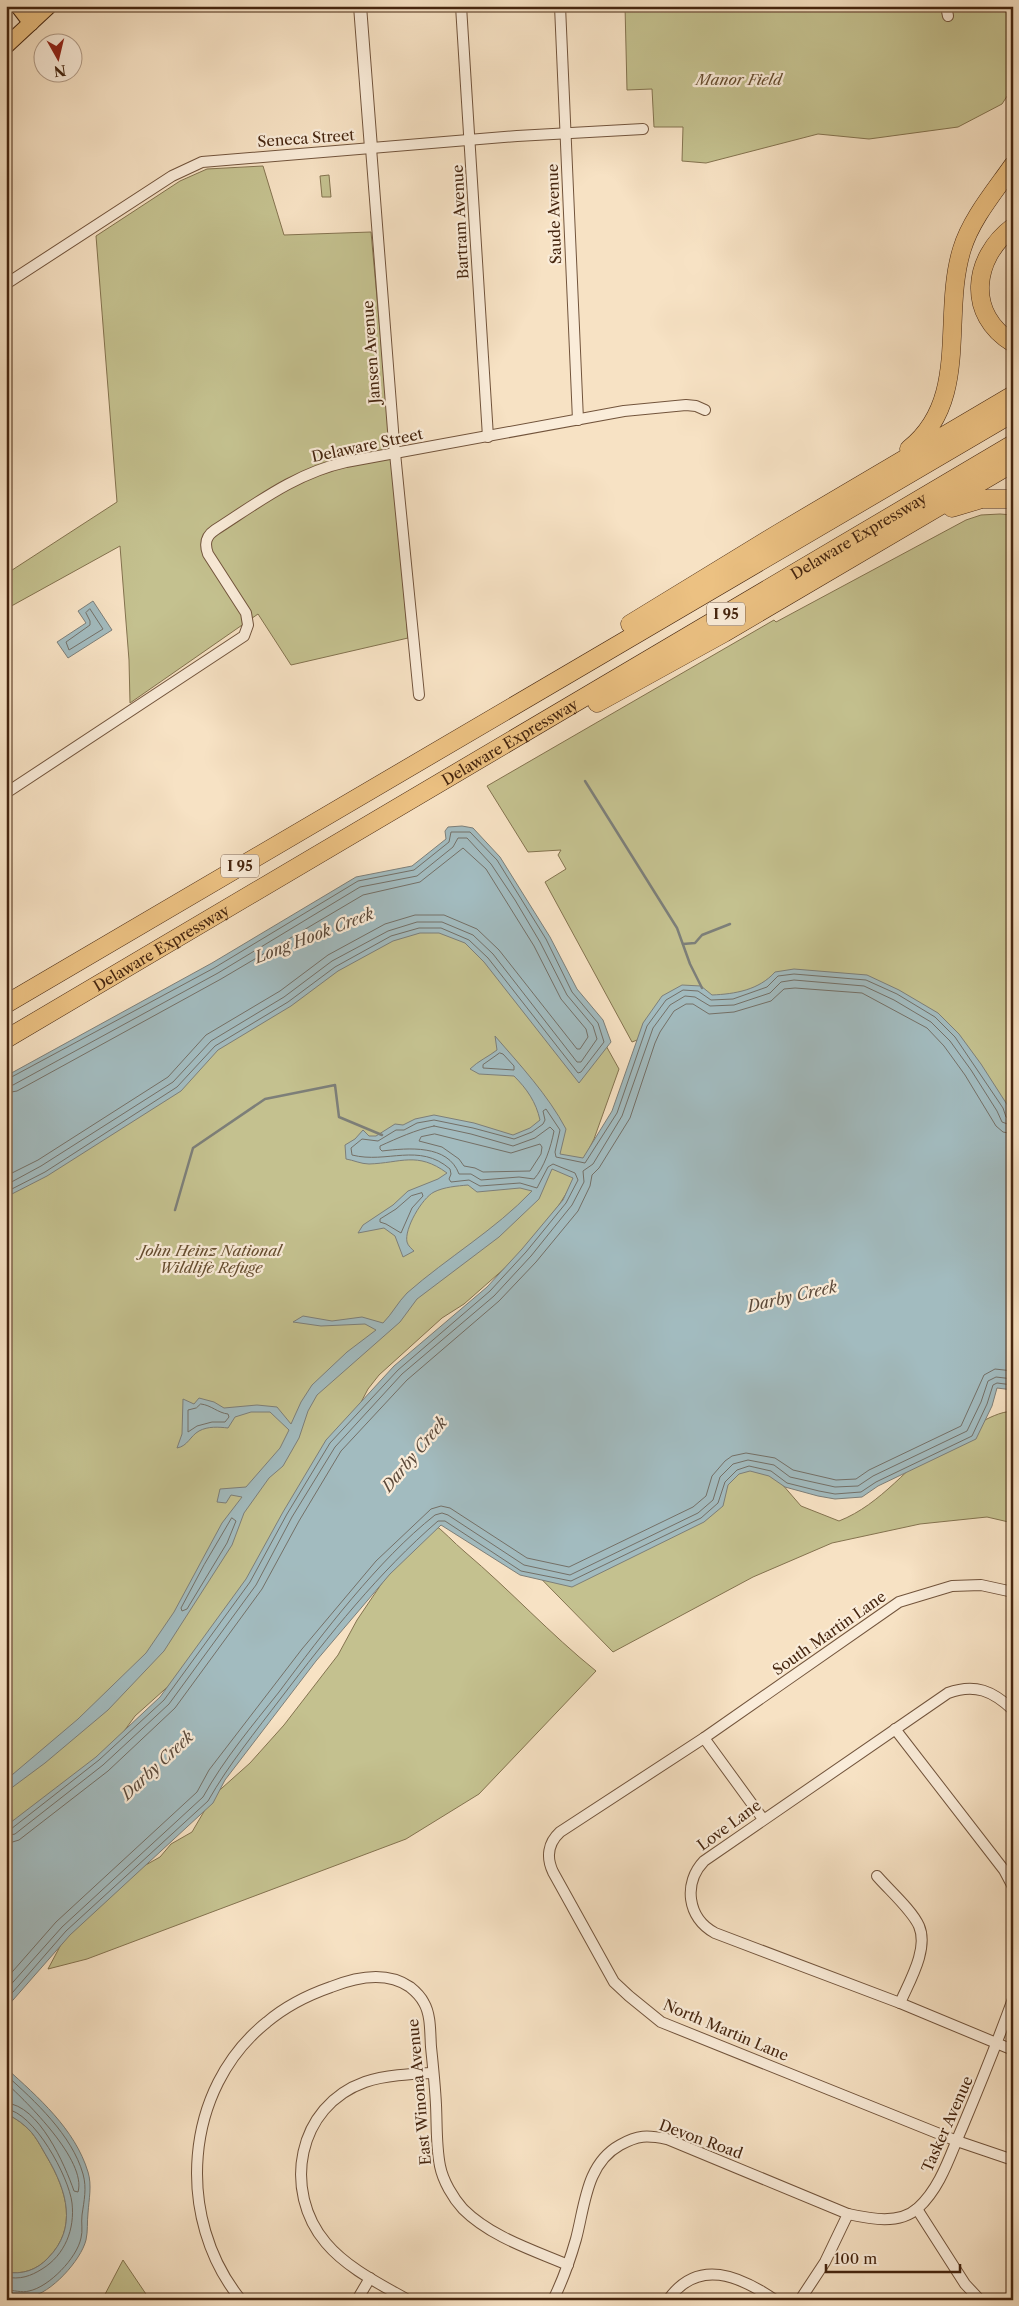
<svg xmlns="http://www.w3.org/2000/svg" width="1019" height="2306" viewBox="0 0 1019 2306" font-family="'Libre Caslon Text',serif">
  <style>
    .green { fill: #c4c18f; stroke: #84734f }
    .water { fill: #a2bbbf; stroke: #7d7f79 }
    .lines { fill: none; stroke-linecap: round; stroke-linejoin: round }
    .shore { stroke: #747067; stroke-width: 1 }
    .stream { stroke: #7d7f79; stroke-width: 2.5 }
    .minor-casing { stroke: #72543c; stroke-width: 12 }
    .tertiary-casing { stroke: #72543c; stroke-width: 14 }
    .primary-casing { stroke: #45250f; stroke-width: 17 }
    .motorway-casing { stroke: #45250f; stroke-width: 19 }
    .minor { stroke: #faecd9; stroke-width: 10 }
    .tertiary { stroke: #faecd9; stroke-width: 12 }
    .primary { stroke: #ecc182; stroke-width: 15 }
    .motorway { stroke: #ecc182; stroke-width: 18 }
    .labels { text-anchor: middle; dominant-baseline: central; stroke-width: 4.5; stroke-linejoin: round; paint-order: stroke }
    .shield { fill: #faecd9; stroke: #7b614c; stroke-width: 1 }
    .shield-label { font-size: 14px; font-weight: bold; fill: #45250f }
    .park-label { font-size: 15px; font-style: italic; fill: #654c2f; stroke: #faecd9 }
    .street-label { font-size: 15px; fill: #45250f; stroke: #faecd9 }
    .water-label { font-size: 16px; font-style: italic; fill: #5c4a3b; stroke: #faecd9 }
  </style>
  <rect width="100%" height="100%" fill="#f7e2c4"/>
  <filter id="stains"><feTurbulence type="fractalNoise" baseFrequency=".004" numOctaves="4"/><feColorMatrix values="0 0 0 0 .2 0 0 0 0 .09 0 0 0 0 .02 0 0 0 .5 -.17"/></filter>
  <radialGradient id="worn" r=".72"><stop offset=".6" stop-color="#630" stop-opacity="0"/><stop offset="1" stop-color="#630" stop-opacity=".3"/></radialGradient>
  <!-- green -->
  <g class="green">
    <path d="M 625,6 L 1013,6 L 1013,87 L 1002,104 L 958,127 L 869,139 L 818,134 L 706,163 L 682,161 L 683,127 L 654,127 L 652,89 L 627,90 Z"/>
    <path d="M 263,166 L 284,235 L 371,232 L 408,638 L 291,665 L 258,614 L 130,703 L 129,660 L 120,546 L 6,609 L 6,574 L 117,502 L 96,236 L 180,181 L 207,169 Z"/>
    <path d="M 329,175 L 331,197 L 322,197 L 320,176 Z"/>
    <path d="M 1000,514 L 1013,515 L 1013,1142 L 640,1039 L 632,1042 L 545,882 L 566,869 L 558,855 L 561,850 L 528,852 L 487,786 L 774,620 L 776,622 L 966,520 L 981,515 Z"/>
    <path d="M 537,922 L 619,1069 L 594,1139 L 569,1189 L 559,1205 L 522,1253 L 464,1304 L 442,1318 L 379,1375 L 368,1389 L 358,1408 L 355,1435 L 173,1682 L 135,1716 L 117,1741 L 6,1859 L 6,1140 L 397,929 Z"/>
    <path d="M 1013,1411 L 1013,1523 L 987,1517 L 920,1524 L 832,1543 L 753,1577 L 613,1652 L 453,1489 L 756,1454 L 801,1506 L 839,1521 C 882,1504 908,1465 945,1439 C 955,1433 967,1429 977,1424 C 989,1418 999,1412 1013,1411 Z"/>
    <path d="M 431,1522 C 444,1531 453,1542 465,1552 C 510,1590 550,1634 596,1671 L 479,1794 L 406,1839 L 87,1959 L 48,1969 L 65,1937 L 135,1871 L 160,1857 L 171,1844 L 192,1832 L 213,1796 L 250,1763 L 284,1725 L 338,1655 L 357,1620 L 382,1583 Z"/>
    <path d="M 6,2113 C 12,2117 20,2121 25,2126 C 35,2134 41,2147 47,2157 C 67,2191 78,2228 48,2258 C 37,2270 22,2275 6,2272 Z"/>
    <path d="M 123,2260 L 150,2300 L 102,2300 Z"/>
  </g>
  <!-- water -->
  <g class="water">
    <path d="M 93,601 L 112,630 L 68,658 L 57,642 L 86,623 L 78,611 Z"/>
    <path d="M 462,826 L 473,828 L 500,857 L 550,937 L 577,989 L 603,1020 L 611,1042 L 579,1083 L 484,962 L 465,943 L 439,933 L 420,933 L 393,941 L 338,971 L 291,1006 L 218,1050 L 181,1091 L 47,1176 L 6,1197 L 6,1076 L 212,963 L 356,877 L 412,866 L 446,839 L 445,831 L 448,827 Z"/>
    <path d="M 794,969 L 867,975 L 899,990 L 938,1013 L 959,1034 L 981,1064 L 1008,1106 L 1013,1122 L 1013,1390 L 997,1388 L 992,1406 L 976,1439 L 878,1486 L 862,1497 L 835,1499 L 818,1496 L 785,1487 L 769,1476 L 750,1471 L 739,1474 L 728,1485 L 723,1506 L 704,1522 L 572,1587 L 520,1575 L 441,1525 L 390,1574 L 316,1661 L 225,1780 L 213,1803 L 70,1935 L 6,2008 L 6,1826 L 96,1757 L 160,1697 L 246,1579 L 283,1512 L 326,1440 L 394,1366 L 487,1287 L 522,1249 L 563,1200 L 573,1178 L 552,1169 L 539,1199 L 499,1237 L 417,1299 L 400,1322 L 317,1395 L 308,1411 L 299,1438 L 283,1466 L 269,1478 L 244,1513 L 232,1545 L 164,1651 L 108,1710 L 45,1763 L 6,1792 L 6,1780 L 78,1719 L 146,1653 L 174,1612 L 222,1523 L 242,1497 L 231,1495 L 226,1503 L 217,1502 L 220,1489 L 246,1487 L 280,1448 L 289,1430 L 270,1412 L 251,1412 L 235,1417 L 228,1428 C 219,1427 208,1426 199,1431 C 190,1436 188,1446 177,1448 L 182,1434 L 183,1399 L 194,1404 L 199,1398 L 214,1402 L 224,1408 L 257,1405 L 277,1407 L 291,1424 L 301,1402 L 312,1385 L 347,1352 L 376,1330 L 365,1324 L 321,1326 L 293,1322 L 303,1316 L 332,1321 L 362,1317 L 383,1323 C 392,1314 398,1302 407,1293 C 448,1257 495,1230 532,1191 L 520,1188 L 477,1192 L 468,1185 C 457,1186 444,1187 434,1192 C 422,1198 404,1229 407,1242 C 408,1246 412,1249 414,1251 L 403,1257 L 395,1236 L 384,1228 L 358,1233 L 363,1225 L 393,1205 L 408,1191 L 438,1179 L 447,1173 C 417,1151 401,1163 369,1164 C 361,1164 353,1160 346,1159 L 345,1145 L 355,1139 L 363,1130 L 369,1136 L 376,1136 L 395,1124 L 403,1125 L 415,1119 L 434,1115 L 474,1123 L 513,1135 L 530,1128 L 540,1120 C 536,1102 527,1089 514,1076 L 479,1074 L 470,1069 C 478,1061 488,1057 497,1050 L 495,1036 C 520,1065 548,1095 566,1129 L 560,1154 L 583,1158 L 612,1111 L 643,1023 L 662,996 L 682,985 L 701,986 L 712,995 C 735,994 759,990 775,972 Z"/>
    <path d="M 6,2068 C 38,2097 75,2129 88,2172 C 92,2185 89,2199 88,2213 C 87,2222 88,2231 86,2240 C 81,2260 51,2294 29,2297 C 22,2298 13,2296 6,2294 L 6,2272 C 22,2275 37,2270 48,2258 C 78,2228 67,2191 47,2157 C 41,2147 35,2134 25,2126 C 20,2121 12,2117 6,2113 Z"/>
  </g>
  <g class="lines">
    <!-- shore -->
    <g class="shore">
      <path d="M 90,609 L 103,629 L 69,650 L 66,642 L 90,625 L 90,621 L 86,613 Z"/>
      <path d="M 500,1053 L 503,1054 L 514,1066 L 514,1070 L 483,1068 L 483,1065 Z"/>
      <path d="M 6,1080 L 214,968 L 358,881 L 414,870 L 449,842 L 451,832 L 470,832 L 497,860 L 546,939 L 572,992 L 598,1023 L 604,1042 L 581,1072 L 578,1073 L 488,958 L 469,940 L 441,928 L 419,928 L 391,936 L 335,967 L 288,1002 L 215,1046 L 177,1087 L 45,1172 L 6,1192"/>
      <path d="M 6,1086 L 13,1085 L 218,973 L 360,887 L 417,876 L 453,847 L 458,838 L 467,838 L 491,864 L 515,900 L 540,942 L 567,995 L 593,1026 L 597,1039 L 581,1062 L 577,1062 L 493,954 L 473,935 L 442,922 L 417,922 L 388,931 L 332,961 L 284,997 L 211,1041 L 173,1082 L 41,1166 L 6,1185"/>
      <path d="M 6,1093 L 17,1091 L 221,979 L 363,895 L 420,882 L 463,848 L 486,869 L 534,946 L 561,999 L 586,1029 L 588,1037 L 580,1049 L 577,1049 L 499,950 L 477,929 L 444,915 L 415,915 L 385,924 L 328,955 L 280,991 L 206,1035 L 168,1077 L 38,1160 L 6,1176"/>
      <path d="M 434,1126 L 471,1134 L 513,1146 L 535,1138 L 550,1127 L 554,1131 C 551,1147 544,1168 534,1179 L 519,1177 L 481,1180 L 471,1174 L 459,1174 C 448,1144 408,1148 382,1151 L 380,1149 L 380,1146 C 398,1138 415,1130 434,1126 Z"/>
      <path d="M 435,1134 L 511,1153 L 540,1144 L 542,1147 L 541,1154 L 530,1171 L 483,1172 L 475,1168 L 464,1166 L 459,1159 L 442,1147 L 419,1141 L 421,1137 Z"/>
      <path d="M 422,1193 L 423,1196 L 412,1208 L 401,1233 L 386,1224 L 380,1222 L 380,1219 L 396,1209 L 411,1196 Z"/>
      <path d="M 201,1404 C 211,1405 218,1413 228,1414 L 229,1417 L 225,1422 L 212,1422 L 197,1426 L 188,1432 L 188,1410 L 196,1408 Z"/>
      <path d="M 232,1518 L 236,1521 L 227,1543 L 187,1609 L 182,1611 L 181,1608 L 204,1565 Z"/>
      <path d="M 6,1830 L 11,1829 L 99,1760 L 164,1700 L 250,1582 L 287,1514 L 330,1443 L 398,1370 L 490,1291 L 526,1252 L 566,1203 L 578,1180 L 575,1173 L 553,1164 L 548,1167 L 537,1188 L 520,1183 L 480,1186 L 469,1180 L 451,1182 L 449,1179 L 451,1174 L 450,1169 C 419,1142 387,1164 352,1155 L 351,1148 L 362,1139 L 378,1141 L 396,1130 L 404,1130 L 417,1123 L 434,1120 L 473,1128 L 514,1139 L 532,1132 L 543,1124 L 545,1120 L 543,1111 L 546,1109 L 560,1130 L 555,1152 L 556,1157 L 585,1163 L 617,1113 L 647,1026 L 666,1000 L 683,990 L 698,991 L 711,1000 L 733,999 L 767,987 L 778,976 L 794,974 L 866,980 L 897,994 L 935,1017 L 955,1037 L 1003,1108 L 1006,1117 L 1013,1120"/>
      <path d="M 6,1836 L 15,1834 L 103,1765 L 169,1704 L 256,1585 L 292,1517 L 335,1447 L 402,1374 L 494,1296 L 531,1256 L 572,1205 L 584,1182 L 583,1171 L 593,1164 L 622,1116 L 653,1028 L 670,1005 L 685,996 L 695,997 L 710,1006 L 734,1005 L 770,993 L 781,982 L 794,980 L 864,986 L 894,1000 L 931,1022 L 950,1041 L 971,1070 L 997,1111 L 1002,1122 L 1013,1126"/>
      <path d="M 6,1844 L 19,1840 L 108,1771 L 175,1708 L 262,1589 L 299,1521 L 341,1451 L 407,1380 L 499,1301 L 536,1262 L 578,1211 L 590,1186 L 592,1175 L 599,1168 L 630,1118 L 655,1043 L 660,1032 L 674,1011 L 686,1004 L 693,1004 L 709,1014 L 734,1012 L 771,1001 L 784,989 L 795,988 L 862,993 L 927,1028 L 944,1046 L 965,1075 L 996,1126 L 1003,1132 L 1013,1134"/>
      <path d="M 6,1979 L 56,1922 L 197,1792 L 209,1770 L 302,1649 L 376,1561 L 431,1509 L 441,1506 L 450,1508 L 527,1558 L 569,1567 L 693,1507 L 706,1496 L 712,1476 L 725,1461 L 732,1456 L 746,1453 L 775,1458 L 793,1470 L 836,1480 L 856,1479 L 869,1470 L 961,1426 L 984,1375 L 995,1369 L 1013,1371"/>
      <path d="M 6,1990 L 62,1927 L 203,1797 C 224,1759 252,1726 279,1692 C 323,1633 378,1560 435,1515 L 442,1513 L 448,1515 L 524,1565 L 570,1575 L 698,1513 L 713,1500 L 720,1477 L 733,1464 L 748,1460 L 774,1465 L 790,1477 L 835,1487 L 858,1486 L 873,1476 L 967,1431 L 981,1402 L 988,1381 L 996,1377 L 1013,1379"/>
      <path d="M 6,2000 L 66,1931 L 208,1801 C 229,1764 256,1731 281,1698 C 329,1635 379,1572 438,1521 L 445,1521 L 521,1571 L 571,1581 L 701,1518 L 718,1503 L 725,1482 L 737,1470 L 749,1466 L 771,1471 L 787,1483 L 819,1491 L 835,1494 L 861,1492 L 876,1482 L 972,1436 L 987,1404 L 993,1385 L 997,1383 L 1013,1385"/>
      <path d="M 6,2075 C 35,2101 72,2135 83,2174 C 87,2188 84,2201 82,2215 C 81,2223 83,2231 81,2238 C 77,2258 49,2287 29,2291 C 22,2293 13,2290 6,2290"/>
      <path d="M 6,2083 C 27,2102 87,2161 78,2192 L 74,2191 C 65,2165 39,2105 6,2103"/>
      <path d="M 6,2109 C 34,2112 69,2177 72,2203 C 75,2229 65,2255 42,2269 C 31,2276 20,2280 6,2277"/>
    </g>
    <!-- stream -->
    <g class="stream">
      <path d="M 585,781 L 677,928 L 690,964 L 702,988"/>
      <path d="M 683,944 L 695,943 L 702,935 L 730,924"/>
      <path d="M 175,1210 L 193,1148 L 265,1099 L 335,1085 L 339,1117 L 382,1135"/>
    </g>
    <defs>
      <g id="minor">
        <path d="M 461,6 L 488,437"/>
        <path d="M 560,6 L 578,420"/>
        <path d="M 946,6 L 948,16"/>
        <path d="M 371,148 L 394,443 L 419,695"/>
        <path d="M 6,284 L 172,176 L 202,162 L 517,136 L 643,129"/>
        <path d="M 6,793 L 244,636 L 248,625 L 246,613 L 208,554 C 204,543 206,536 215,530 C 257,503 296,473 346,462 L 624,411 L 686,405 L 696,406 L 705,410"/>
        <path d="M 1013,1592 L 981,1585 L 952,1586 L 899,1602 L 704,1738 L 560,1832 C 548,1843 546,1857 553,1872 L 614,1982 L 629,1996 L 661,2022 L 957,2141 L 1013,2160"/>
        <path d="M 1013,1710 C 993,1691 975,1683 948,1693 L 704,1861 C 683,1883 687,1918 715,1933 L 900,2003 L 1013,2050"/>
        <path d="M 895,1729 L 1004,1870 L 1013,1887"/>
        <path d="M 704,1738 L 763,1819"/>
        <path d="M 877,1876 C 889,1890 912,1910 919,1926 C 929,1949 909,1982 900,2003"/>
        <path d="M 917,2209 L 965,2284 L 980,2300"/>
        <path d="M 241,2300 C 175,2219 183,2089 267,2022 C 286,2006 308,1995 331,1987 C 356,1977 387,1971 410,1987 C 415,1991 421,1997 424,2003 C 431,2015 430,2033 431,2047 C 433,2066 435,2085 436,2105 C 437,2125 436,2146 440,2166 C 443,2181 453,2198 463,2209 C 491,2237 533,2250 568,2265"/>
        <path d="M 357,2300 L 370,2278"/>
        <path d="M 408,2300 C 380,2284 347,2268 326,2243 C 282,2191 297,2106 365,2082 C 386,2075 411,2074 433,2073"/>
        <path d="M 553,2300 C 563,2280 570,2260 576,2239 C 585,2205 586,2164 620,2145 C 638,2135 647,2135 667,2139 L 848,2214 C 871,2219 899,2225 918,2208 C 941,2187 950,2155 962,2128 C 980,2085 997,2043 1013,1999"/>
        <path d="M 668,2300 C 698,2257 740,2276 775,2300"/>
        <path d="M 800,2300 L 825,2262 L 848,2214"/>
      </g>
      <path id="tertiary" d="M 360,6 L 371,148"/>
      <g id="primary">
        <path d="M 18,6 L 31,23"/>
        <path d="M 6,46 L 49,6"/>
      </g>
      <g id="motorway">
        <path d="M 1013,227 C 972,258 966,315 1013,343"/>
        <path d="M 909,449 C 971,400 941,316 962,249 C 971,219 995,191 1013,165"/>
        <path d="M 952,508 L 982,499 L 1013,499"/>
        <path d="M 630,624 L 779,533 L 1013,395"/>
        <path d="M 597,703 L 724,633 L 1013,463"/>
        <path d="M 6,1004 L 1013,413"/>
        <path id="s1" d="M 6,1039 L 1013,444"/>
      </g>
    </defs>
    <!-- minor casing -->
    <use href="#minor" class="minor-casing"/>
    <!-- tertiary casing -->
    <use href="#tertiary" class="tertiary-casing"/>
    <!-- primary casing -->
    <use href="#primary" class="primary-casing"/>
    <!-- motorway casing -->
    <use href="#motorway" class="motorway-casing"/>
    <!-- minor -->
    <use href="#minor" class="minor"/>
    <!-- tertiary -->
    <use href="#tertiary" class="tertiary"/>
    <!-- primary -->
    <use href="#primary" class="primary"/>
    <!-- motorway -->
    <use href="#motorway" class="motorway"/>
  </g>
  <g class="labels">
    <!-- shield labels -->
    <g class="shield">
      <rect x="707" y="602.5" width="38" height="23" rx="4"/>
      <rect x="221" y="854.5" width="38" height="23" rx="4"/>
    </g>
    <g class="shield-label">
      <text x="726" y="614">I 95</text>
      <text x="240" y="866">I 95</text>
    </g>
    <!-- park labels -->
    <g class="park-label">
      <text x="739" y="79">Manor Field</text>
      <text x="211" y="1250">John Heinz National<tspan x="211" dy="17">Wildlife Refuge</tspan></text>
    </g>
    <!-- street labels -->
    <g class="street-label">
      <text transform="translate(306 138) rotate(-4)">Seneca Street</text>
      <text transform="translate(554 214) rotate(-92)">Saude Avenue</text>
      <text transform="translate(460 222) rotate(-93)">Bartram Avenue</text>
      <text transform="translate(371 352) rotate(-94)">Jansen Avenue</text>
      <text transform="translate(367 445) rotate(-12)">Delaware Street</text>
      <text stroke="none"><textPath href="#s1" startOffset="990">Delaware Expressway</textPath></text>
      <text stroke="none"><textPath href="#s1" startOffset="585">Delaware Expressway</textPath></text>
      <text stroke="none"><textPath href="#s1" startOffset="180">Delaware Expressway</textPath></text>
      <text transform="translate(829 1633) rotate(-35)">South Martin Lane</text>
      <text transform="translate(729 1825) rotate(-36)">Love Lane</text>
      <text transform="translate(726 2030) rotate(23)">North Martin Lane</text>
      <text transform="translate(419 2092) rotate(-95)">East Winona Avenue</text>
      <text transform="translate(947 2124) rotate(-66)">Tasker Avenue</text>
      <text transform="translate(701 2139) rotate(20)">Devon Road</text>
    </g>
    <!-- water labels -->
    <g class="water-label">
      <text transform="translate(314 935) rotate(-21)">Long Hook Creek</text>
      <text transform="translate(792 1296) rotate(-13)">Darby Creek</text>
      <text transform="translate(414 1454) rotate(-50)">Darby Creek</text>
      <text transform="translate(157 1765) rotate(-43)">Darby Creek</text>
    </g>
  </g>
  <!-- margin -->
  <rect width="1019" height="2306" fill="none" stroke="#f7e2c4" stroke-width="25"/>
  <rect x="8" y="8" width="1004" height="2291" fill="none" stroke="#45250f" stroke-width="2.5"/>
  <rect x="12" y="12" width="994" height="2281" fill="none" stroke="#45250f"/>
  <!-- north arrow -->
  <g transform="translate(58 58) rotate(172)"><circle r="24" fill="#faecd9" stroke="#b29c88"/>
  <path d="M0-4L9 19L0 12L-9 19Z" fill="#8f2418"/>
  <text y="-8" font-size="14" font-weight="bold" text-anchor="middle" fill="#45250f">N</text>
  </g>
  <!-- scale -->
  <path d="M826 2264v8h134v-8" fill="none" stroke="#45250f" stroke-width="2.5"/>
  <text x="834" y="2264" font-size="15" fill="#45250f" stroke="#faecd9" stroke-width="4" paint-order="stroke">100 m</text>
  <rect width="100%" height="100%" filter="url(#stains)"/>
  <rect width="100%" height="100%" fill="url(#worn)"/>
</svg>
